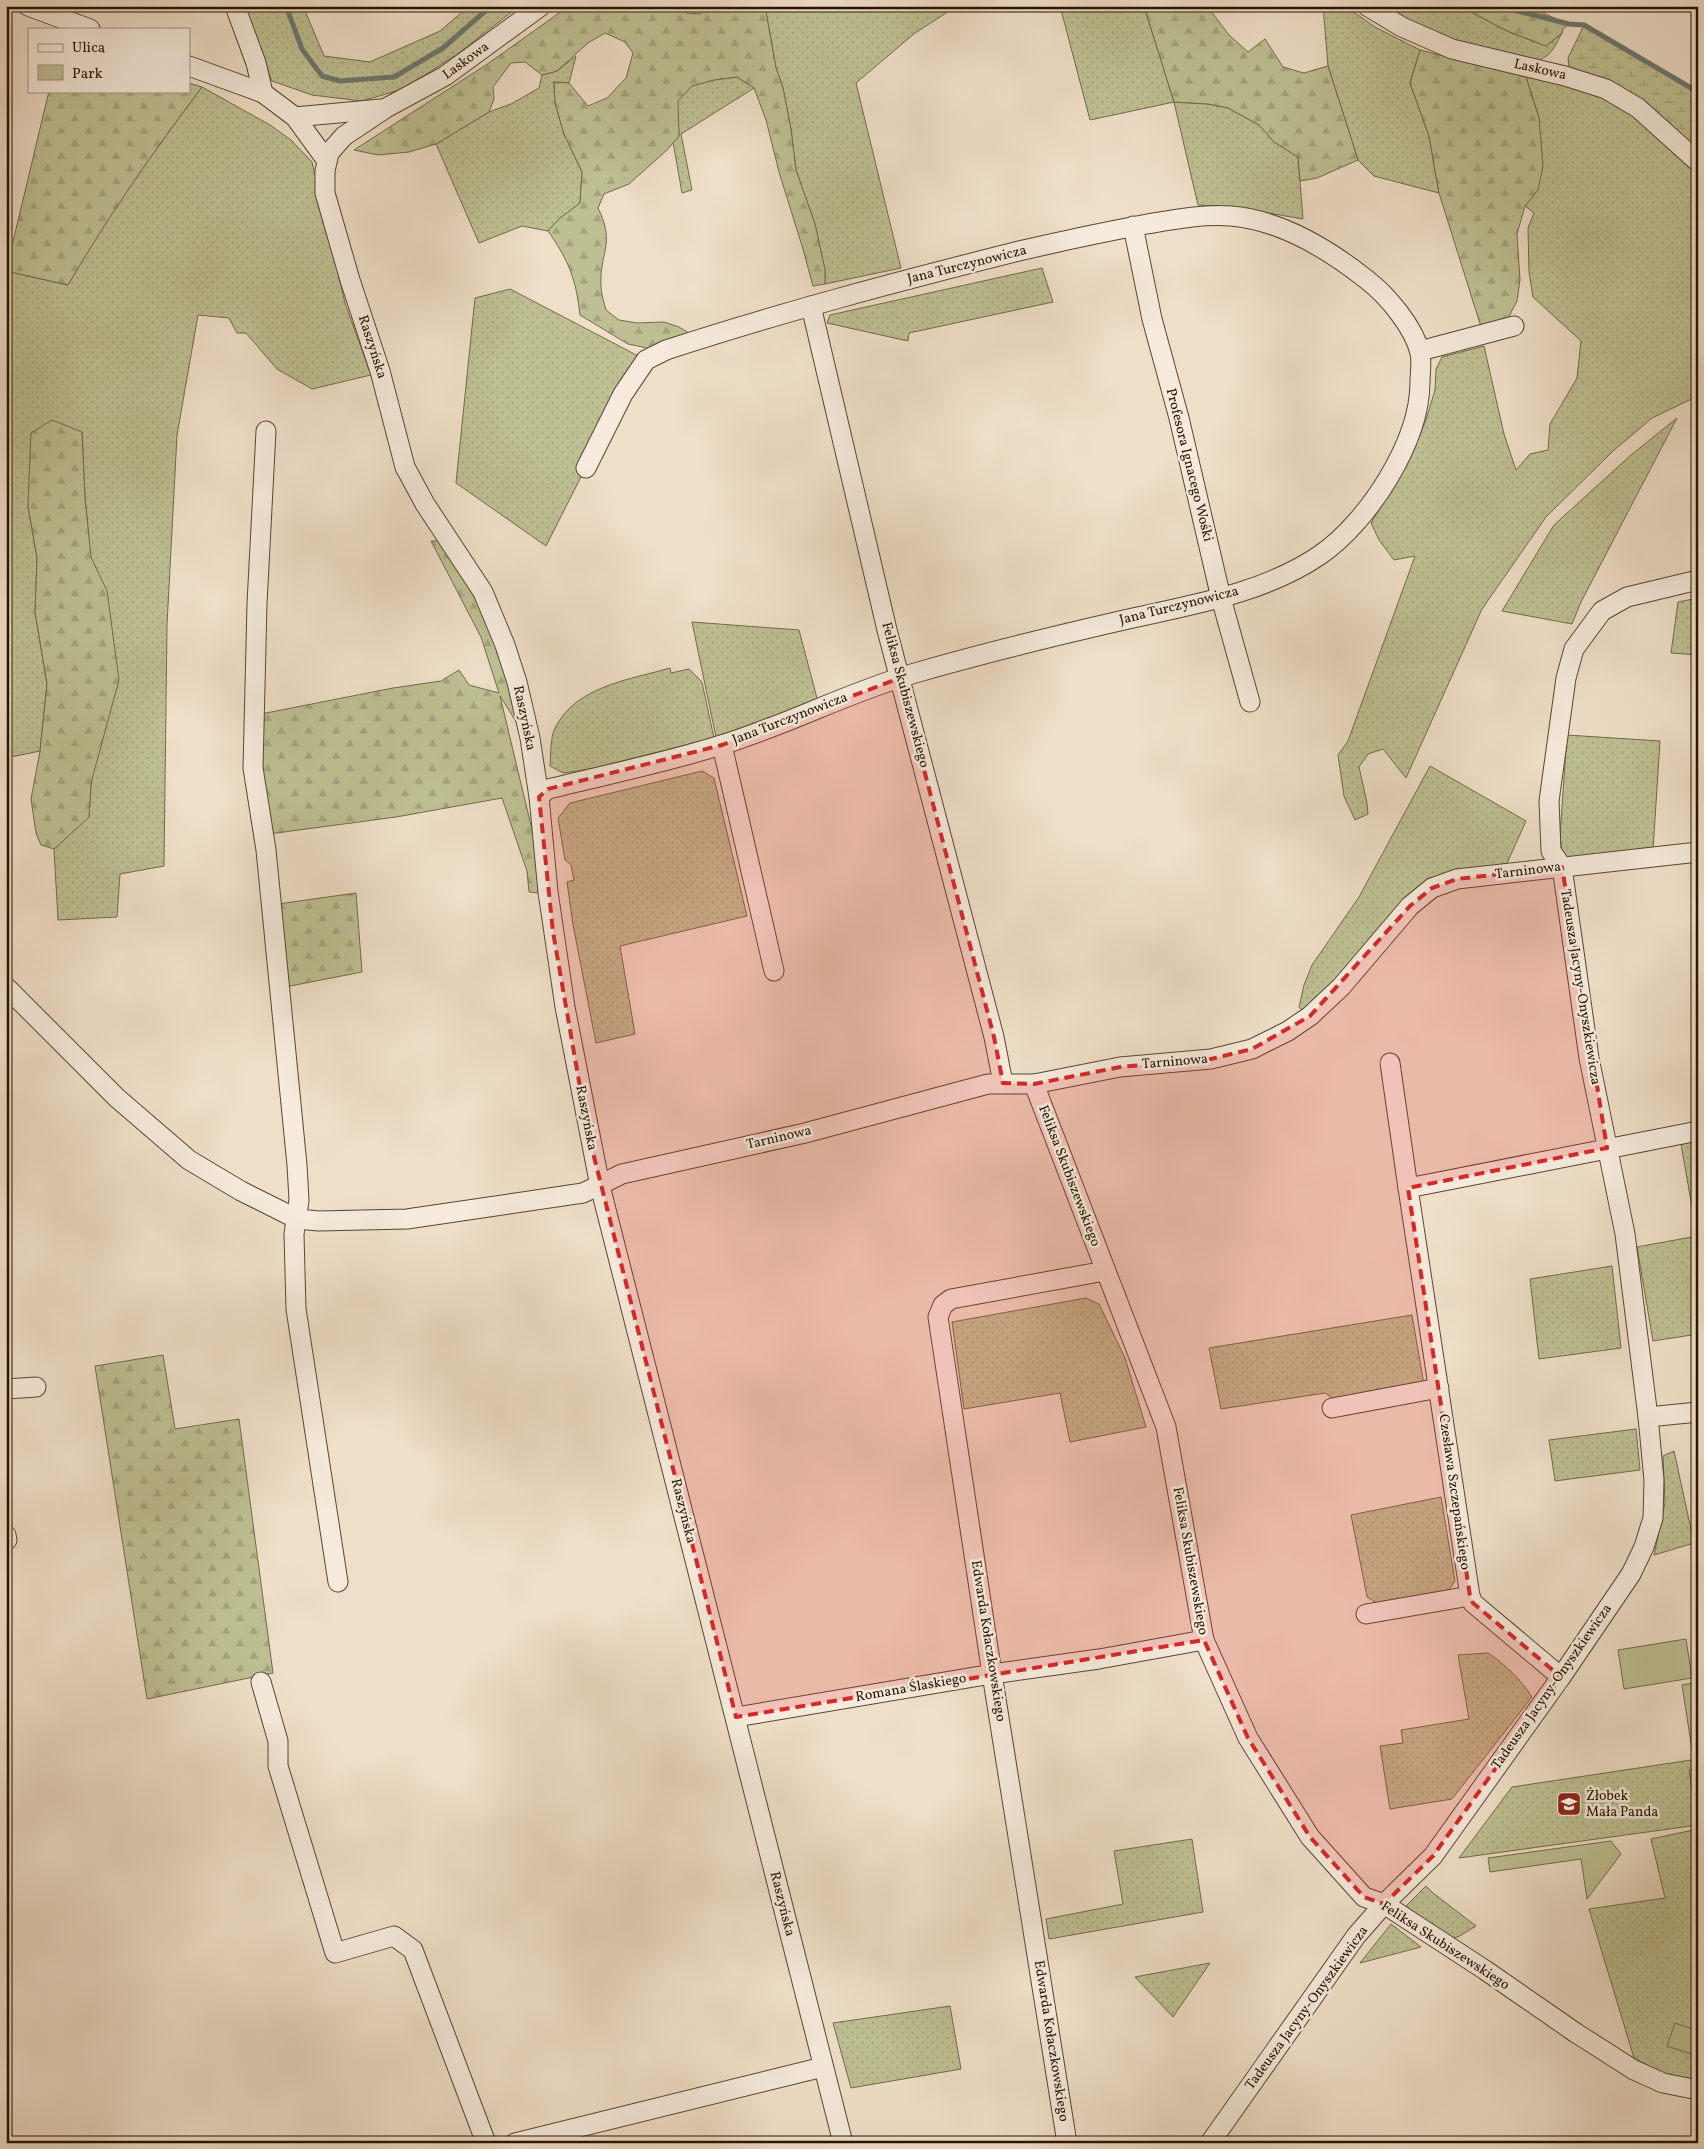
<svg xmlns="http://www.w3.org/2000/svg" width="1704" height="2149" viewBox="0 0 1704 2149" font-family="Vollkorn,serif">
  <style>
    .grass { fill: url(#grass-dots); stroke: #726a4a }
    .forest { fill: url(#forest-firs); stroke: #726a4a }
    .wetland { fill: url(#wetland-marsh); stroke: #726a4a }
    .park { fill: #bec093; stroke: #726a4a }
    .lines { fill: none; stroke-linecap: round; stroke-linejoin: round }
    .stream { stroke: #6c786f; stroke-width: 5 }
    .minor-casing { stroke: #584633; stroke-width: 21 }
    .minor { stroke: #f5eadb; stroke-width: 19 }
    .marked { fill: #d62828; fill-opacity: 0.2; stroke: #d62828; stroke-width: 4; stroke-dasharray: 10 6; stroke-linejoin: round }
    .labels { text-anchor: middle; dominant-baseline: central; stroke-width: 5; stroke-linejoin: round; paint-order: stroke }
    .street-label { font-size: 14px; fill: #261301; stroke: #f5eadb }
    .poi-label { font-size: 14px; fill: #261301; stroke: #f5eadb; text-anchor: start }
  </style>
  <defs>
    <pattern id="grass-dots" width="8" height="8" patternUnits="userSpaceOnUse" patternTransform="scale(1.25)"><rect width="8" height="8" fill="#bec093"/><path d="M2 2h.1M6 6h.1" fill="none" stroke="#a3a47d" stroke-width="1.8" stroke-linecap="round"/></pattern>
    <pattern id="forest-firs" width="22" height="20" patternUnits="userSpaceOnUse" patternTransform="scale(1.25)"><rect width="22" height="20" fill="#bec093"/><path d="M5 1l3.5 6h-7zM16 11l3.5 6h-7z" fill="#a3a47d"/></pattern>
    <pattern id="wetland-marsh" width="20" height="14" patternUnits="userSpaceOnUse" patternTransform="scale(1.25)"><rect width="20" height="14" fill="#bec093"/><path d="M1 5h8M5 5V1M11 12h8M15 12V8" fill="none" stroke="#a3a47d"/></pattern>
  </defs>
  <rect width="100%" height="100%" fill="#efdfc8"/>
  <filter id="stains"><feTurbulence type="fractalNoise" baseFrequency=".004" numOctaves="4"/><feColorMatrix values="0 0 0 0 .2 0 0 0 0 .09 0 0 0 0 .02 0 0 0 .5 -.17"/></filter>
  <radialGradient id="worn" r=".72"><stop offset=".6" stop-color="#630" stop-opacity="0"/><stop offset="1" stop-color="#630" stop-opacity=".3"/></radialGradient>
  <!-- grass -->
  <g class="grass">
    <path d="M 240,6 L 303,6 L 324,56 L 370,62 L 440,31 L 469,6 L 519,6 L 459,53 L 403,89 L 362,101 L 312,95 L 272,81 Z"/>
    <path d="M 765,6 L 957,6 L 915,33 L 856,83 L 901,268 L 825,284 L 825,270 L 815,224 L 796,170 L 791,129 L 783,88 L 776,68 Z"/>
    <path d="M 1060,6 L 1144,6 L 1174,102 L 1208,104 L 1228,108 L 1259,125 L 1274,142 L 1298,157 L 1303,219 L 1234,207 L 1198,205 L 1174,102 L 1090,120 Z"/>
    <path d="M 1323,6 L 1345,6 L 1375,27 L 1420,50 L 1410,83 L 1429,136 L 1439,193 L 1374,176 L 1358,160 L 1328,66 Z"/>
    <path d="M 1382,6 L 1460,6 L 1507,31 L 1546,46 L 1562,33 C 1552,52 1548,61 1526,62 L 1426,31 Z"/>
    <path d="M 576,56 L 569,83 L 554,82 L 555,103 L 564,134 L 582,172 L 580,203 L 559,219 L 548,231 L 522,226 L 479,243 L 436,144 L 489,112 L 511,104 L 539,88 L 542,75 L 557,71 Z"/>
    <path d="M 737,77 L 754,88 L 681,134 L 692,190 L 682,193 L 673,142 L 679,136 L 677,101 L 692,86 L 713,80 Z"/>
    <path d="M 1526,77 C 1553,82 1580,86 1604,97 C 1639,113 1669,146 1698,170 L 1698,396 L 1652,418 L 1612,452 L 1546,517 L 1482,609 L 1406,778 L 1383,749 L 1368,754 L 1359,767 L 1367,803 L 1368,814 L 1355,820 L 1344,796 L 1338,755 L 1348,741 L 1415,556 L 1394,560 L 1379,540 L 1371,523 L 1398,479 L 1425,423 L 1435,390 L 1436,369 L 1442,357 L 1484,346 L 1504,434 L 1516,470 L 1530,454 L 1548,450 L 1550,424 L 1577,378 L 1581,341 L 1533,297 L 1529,272 L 1528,228 L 1534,213 L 1525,206 L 1538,189 L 1539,118 Z"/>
    <path d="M 202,87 L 270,125 L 291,140 L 312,162 L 345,303 L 371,375 L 312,389 L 277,369 L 246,333 L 237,333 L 229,318 L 198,315 L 177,435 L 167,625 L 164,866 L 120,874 L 117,917 L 58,920 L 54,849 L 89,816 L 91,783 L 91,561 L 85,498 L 82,432 L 28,506 L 37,558 L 35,612 L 47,684 L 40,751 L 6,758 L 6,271 L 68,285 C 108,215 153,152 202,87 Z"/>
    <path d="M 1042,268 L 1053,302 L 909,333 L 908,341 L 827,323 L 830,315 Z"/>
    <path d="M 510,289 L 646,360 L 623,394 L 546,546 L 456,483 L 475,298 Z"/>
    <path d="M 1677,418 L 1581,602 L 1572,624 L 1502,611 L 1554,525 L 1631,455 Z"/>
    <path d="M 1698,598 L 1698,655 L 1671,653 L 1678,602 Z"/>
    <path d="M 692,622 L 799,630 L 818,702 L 717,742 Z"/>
    <path d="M 670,668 L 671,673 L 689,669 L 702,682 L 714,738 L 590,769 L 563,773 L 550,766 C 551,755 550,738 555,728 C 576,686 629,680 670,668 Z"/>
    <path d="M 1567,735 L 1660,741 L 1653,850 L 1563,860 L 1560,836 Z"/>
    <path d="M 1430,766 L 1526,821 L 1504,870 L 1455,876 L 1305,1013 L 1299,1007 L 1304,985 L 1312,965 L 1359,897 Z"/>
    <path d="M 702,771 L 714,778 L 747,916 L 620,946 L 635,1034 L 596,1043 L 573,925 L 567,882 L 574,880 L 571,865 L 565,860 L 558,818 L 570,803 Z"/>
    <path d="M 1698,1141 L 1698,1334 L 1653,1341 L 1637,1247 L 1697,1236 L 1681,1144 Z"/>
    <path d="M 1612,1266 L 1621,1348 L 1539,1359 L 1530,1279 Z"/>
    <path d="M 1086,1298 L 1099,1304 L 1125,1358 L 1146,1427 L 1070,1442 L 1060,1393 L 964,1409 L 952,1322 Z"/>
    <path d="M 1412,1315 L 1424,1385 L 1335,1400 L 1325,1393 L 1221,1409 L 1209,1348 Z"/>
    <path d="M 1636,1429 L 1640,1470 L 1555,1481 L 1549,1440 Z"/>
    <path d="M 1674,1451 L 1694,1543 L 1654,1555 L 1665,1503 L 1663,1456 Z"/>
    <path d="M 1441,1497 L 1455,1581 L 1449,1590 L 1377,1603 L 1367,1597 L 1351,1515 Z"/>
    <path d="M 1488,1653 C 1506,1665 1520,1679 1532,1697 L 1452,1799 L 1390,1809 L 1380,1746 L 1403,1743 L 1401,1730 L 1469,1719 L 1458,1655 Z"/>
    <path d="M 1698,1759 L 1698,1825 L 1459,1858 L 1512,1787 Z"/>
    <path d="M 1698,1829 L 1698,2081 L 1672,2078 L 1634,2058 L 1589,1909 L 1665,1898 L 1651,1839 Z"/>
    <path d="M 1192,1839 L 1203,1912 L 1049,1939 L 1046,1919 L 1123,1904 L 1114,1851 Z"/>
    <path d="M 1426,1886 L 1433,1893 L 1476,1926 L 1458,1937 L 1447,1938 L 1406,1906 Z"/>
    <path d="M 1391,1924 L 1421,1947 L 1360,1963 Z"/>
    <path d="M 1210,1963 L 1173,2017 L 1135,1977 Z"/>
    <path d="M 950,2006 L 961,2069 L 851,2088 L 833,2023 Z"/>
  </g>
  <!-- forest -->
  <g class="forest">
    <path d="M 569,6 L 682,6 L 686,13 L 700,14 L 709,6 L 765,6 L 776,68 L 783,88 L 791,129 L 796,170 L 815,224 L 825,270 L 825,284 L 813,286 L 803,249 L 779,172 L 766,120 L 754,88 L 737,77 L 714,80 L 692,86 L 678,101 L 679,136 L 667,150 L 629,184 L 604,194 L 598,208 C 616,244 599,253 601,286 C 601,294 604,302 606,310 L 619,320 L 637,323 L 664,322 L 679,327 L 692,335 L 652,349 L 628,344 L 580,315 C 576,279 569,261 548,231 L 559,219 L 580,203 L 582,172 L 564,134 L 555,103 L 554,82 L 569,83 L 588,106 L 607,98 L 626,78 L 633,53 L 625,42 L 605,33 L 588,43 L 557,71 L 542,75 L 525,62 L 511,63 L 493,87 L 494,99 L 489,112 L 436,144 L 409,152 L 378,155 L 354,150 L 486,65 Z"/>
    <path d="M 1144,6 L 1207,6 L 1229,35 L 1248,52 L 1265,39 L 1283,67 L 1304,73 L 1328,66 L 1358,160 L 1317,178 L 1300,181 L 1298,157 L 1274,142 L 1259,125 L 1228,108 L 1208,104 L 1174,102 Z"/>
    <path d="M 1460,6 L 1526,6 L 1569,24 L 1563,29 L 1562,33 L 1546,46 L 1507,31 Z"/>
    <path d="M 1420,50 L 1526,77 L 1539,118 L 1543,166 L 1538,190 L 1525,206 L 1517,234 L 1520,280 L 1517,301 L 1507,320 L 1482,330 L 1439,193 L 1429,136 L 1410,83 Z"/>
    <path d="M 189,83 L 202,87 C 153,152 109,215 68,285 L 6,271 L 49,91 L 189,91 Z"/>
    <path d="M 52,420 L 82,432 L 85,498 L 91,557 L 107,591 L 119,680 L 91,783 L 89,817 L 54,849 L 41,845 L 36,833 L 31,799 L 40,751 L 47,684 L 35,612 L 37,558 L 28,506 L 31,433 Z"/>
    <path d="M 431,541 L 443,541 L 459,560 L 496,643 L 520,728 L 500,696 L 534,838 L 539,893 L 529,892 L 527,871 L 502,798 L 396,817 L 269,834 L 260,788 L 261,714 L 393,688 L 441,681 L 459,670 L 469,685 L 499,693 L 481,637 Z"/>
    <path d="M 356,893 L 362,972 L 285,987 L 278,904 Z"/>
    <path d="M 163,1355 L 175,1429 L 239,1419 L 273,1673 L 147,1699 L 95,1366 Z"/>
  </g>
  <!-- wetland -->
  <path class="wetland" d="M 1584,25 L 1698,92 L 1698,152 L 1569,68 L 1568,58 Z"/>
  <!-- park -->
  <g class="park">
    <path d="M 1686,1639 L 1692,1678 L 1624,1689 L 1618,1650 Z"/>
    <path d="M 1698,1682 L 1698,1756 L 1693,1756 L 1682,1685 Z"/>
    <path d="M 1698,1768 L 1698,1822 L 1697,1823 L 1689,1770 Z"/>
    <path d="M 1611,1841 L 1621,1854 L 1587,1899 L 1581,1859 L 1490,1872 L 1488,1858 Z"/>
    <path d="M 1675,2023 L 1698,2031 L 1698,2056 L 1667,2046 Z"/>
  </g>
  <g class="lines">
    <!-- stream -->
    <g class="stream">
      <path d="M 286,6 L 302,49 L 322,76 L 340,81 L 394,77 L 443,48 L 491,6"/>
      <path d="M 1498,6 L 1569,24 L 1584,25 L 1698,92"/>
    </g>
    <defs>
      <g id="minor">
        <path d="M 28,6 L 90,29"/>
        <path d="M 235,6 L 256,63 L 263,93"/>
        <path d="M 541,6 L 445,76 L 386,108 L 344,136 L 329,153 L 325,171 L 325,193 L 350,280 L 380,371 L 405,467 L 425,504 L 483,592 L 505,645 L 517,682 L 530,738 L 539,797 L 548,892 L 565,1007 L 600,1186 L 843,2143"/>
        <path d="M 1367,6 L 1402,27 L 1452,49 L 1565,76 L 1606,89 L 1638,108 L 1698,162"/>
        <path d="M 189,66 L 263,93 L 295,117 L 327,161"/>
        <path d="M 295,117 L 381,109"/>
        <path d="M 1133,226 L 1152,319 L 1179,418 L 1221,598 L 1250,702"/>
        <path d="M 811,306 L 887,630 L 994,1037 L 1003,1083"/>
        <path d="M 1420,351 L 1514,326"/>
        <path d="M 266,431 L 257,604 L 253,768 L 266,850 L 297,1165 L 299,1200 L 294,1234 L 296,1309 L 338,1582"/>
        <path d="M 722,745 L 774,971"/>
        <path d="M 539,797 L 548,789 C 605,775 664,763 721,745 C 787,725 849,692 915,673 C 984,653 1054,636 1124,620 C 1190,605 1263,594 1320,555 C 1368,522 1420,442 1420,382 C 1420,373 1422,362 1420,353 C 1414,327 1387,295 1366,279 C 1328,249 1280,220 1231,216 C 1202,214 1176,219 1147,224 C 1104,232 1062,241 1019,251 C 900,281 782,312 666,350 L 646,360 L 623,394 L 586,468"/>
        <path d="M 6,987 L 117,1098 L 189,1160 L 241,1191 L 297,1219 L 319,1221 L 407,1219 L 583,1193 L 622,1174 L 805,1133 L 988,1084 L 1034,1084 L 1120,1067 L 1211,1059 L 1252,1049 L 1288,1031 L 1310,1016 L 1341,987 L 1410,906 L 1432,888 L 1457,879 L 1698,852"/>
        <path d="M 1390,1063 L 1408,1188"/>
        <path d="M 1034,1084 L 1166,1427 L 1204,1640 L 1248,1738 L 1310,1837 L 1364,1897 L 1384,1904 L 1485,1970 L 1576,2033 L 1634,2070 L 1663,2083 L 1698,2090"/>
        <path d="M 6,1389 L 36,1387"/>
        <path d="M 1332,1408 L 1439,1388"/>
        <path d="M 1648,1417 L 1698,1412"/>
        <path d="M 6,1535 L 7,1540"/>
        <path d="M 1366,1614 L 1470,1596"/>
        <path d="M 1561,1677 L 1473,1603 L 1470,1596 L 1408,1188 L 1698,1131"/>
        <path d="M 261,1682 L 278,1741 L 278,1766 L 335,1953 L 394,1936 L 413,1950 L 486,2143"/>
        <path d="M 736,1717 L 992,1674 L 1099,1659 L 1204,1640"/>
        <path d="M 515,2143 L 823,2067"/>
        <path d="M 1067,2143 L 992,1674 L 938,1317 L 943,1305 L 951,1299 L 1105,1271"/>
        <path d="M 1210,2143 L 1356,1936 L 1384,1904 L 1433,1856 L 1561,1677 L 1631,1574 L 1644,1547 L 1653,1518 L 1654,1480 L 1648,1417 L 1625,1234 L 1589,1058 L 1562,867 L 1551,851 L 1549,801 L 1566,678 L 1574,649 L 1602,611 L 1627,597 L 1698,580"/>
      </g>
    </defs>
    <!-- minor casing -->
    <use href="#minor" class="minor-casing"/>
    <!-- minor -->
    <use href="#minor" class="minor"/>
  </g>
  <!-- marked area -->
  <path class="marked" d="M 900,678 L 994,1037 L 1003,1083 L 1034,1084 L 1120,1067 L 1211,1059 L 1252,1049 L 1310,1016 L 1410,906 L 1432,888 L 1457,879 L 1562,867 L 1607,1148 L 1408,1188 L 1470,1596 L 1473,1603 L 1561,1677 L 1433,1856 L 1384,1904 L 1364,1897 L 1310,1837 L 1248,1738 L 1204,1640 L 736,1717 L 588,1133 L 553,932 L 539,797 L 548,789 L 722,745 Z"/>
  <!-- icons -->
  <defs>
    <symbol id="school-square" viewBox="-11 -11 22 22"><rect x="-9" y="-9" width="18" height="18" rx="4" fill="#8f2418" stroke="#f5eadb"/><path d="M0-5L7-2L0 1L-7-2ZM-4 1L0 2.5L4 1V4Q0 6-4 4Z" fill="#fff"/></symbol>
  </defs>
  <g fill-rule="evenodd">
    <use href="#school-square" x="1555" y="1790" width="28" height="28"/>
  </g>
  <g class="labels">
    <!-- street labels -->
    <g class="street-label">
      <text transform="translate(466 61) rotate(-36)">Laskowa</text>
      <text transform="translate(1540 70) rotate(13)">Laskowa</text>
      <text transform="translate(967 265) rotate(-14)">Jana Turczynowicza</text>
      <text transform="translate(372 347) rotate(72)">Raszyńska</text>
      <text transform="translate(1189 465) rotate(76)">Profesora Ignacego Wośki</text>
      <text transform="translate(1179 606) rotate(-14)">Jana Turczynowicza</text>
      <text transform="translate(905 695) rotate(75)">Feliksa Skubiszewskiego</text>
      <text transform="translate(524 718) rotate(78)">Raszyńska</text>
      <text transform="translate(790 719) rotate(-21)">Jana Turczynowicza</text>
      <text transform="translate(1528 871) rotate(-7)">Tarninowa</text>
      <text transform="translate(1580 987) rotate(81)">Tadeusza Jacyny-Onyszkiewicza</text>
      <text transform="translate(1175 1062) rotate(-5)">Tarninowa</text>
      <text transform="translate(586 1118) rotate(79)">Raszyńska</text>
      <text transform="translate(779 1138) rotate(-13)">Tarninowa</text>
      <text transform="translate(1069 1176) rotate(69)">Feliksa Skubiszewskiego</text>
      <text transform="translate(1454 1492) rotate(82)">Czesława Szczepańskiego</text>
      <text transform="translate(683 1511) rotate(76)">Raszyńska</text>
      <text transform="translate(1190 1561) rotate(80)">Feliksa Skubiszewskiego</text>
      <text transform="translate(988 1641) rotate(81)">Edwarda Kołaczkowskiego</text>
      <text transform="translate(1552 1687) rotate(-55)">Tadeusza Jacyny-Onyszkiewicza</text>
      <text transform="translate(911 1688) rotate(-10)">Romana Ślaskiego</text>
      <text transform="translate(782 1904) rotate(76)">Raszyńska</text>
      <text transform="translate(1445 1946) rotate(33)">Feliksa Skubiszewskiego</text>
      <text transform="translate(1307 2008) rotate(-54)">Tadeusza Jacyny-Onyszkiewicza</text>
      <text transform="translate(1051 2041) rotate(81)">Edwarda Kołaczkowskiego</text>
    </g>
    <!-- poi labels -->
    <g class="poi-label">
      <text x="1586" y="1796">Żłobek<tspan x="1586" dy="16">Mała Panda</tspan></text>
    </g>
  </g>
  <!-- margin -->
  <rect width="1704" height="2149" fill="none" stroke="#efdfc8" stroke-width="25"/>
  <rect x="8" y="8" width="1689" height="2134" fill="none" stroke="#261301" stroke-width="2.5"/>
  <rect x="12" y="12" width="1679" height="2124" fill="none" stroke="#261301"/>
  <!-- legend -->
  <rect x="28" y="28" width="162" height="65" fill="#f5eadb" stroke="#a29484"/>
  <rect x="38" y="44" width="25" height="8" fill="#f5eadb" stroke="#a29484"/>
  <text x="72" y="52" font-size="15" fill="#261301">Ulica</text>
  <rect x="38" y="65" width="25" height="15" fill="#bec093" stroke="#a29484"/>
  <text x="72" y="78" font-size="15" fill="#261301">Park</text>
  <rect width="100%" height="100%" filter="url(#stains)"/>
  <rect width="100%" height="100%" fill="url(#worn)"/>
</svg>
